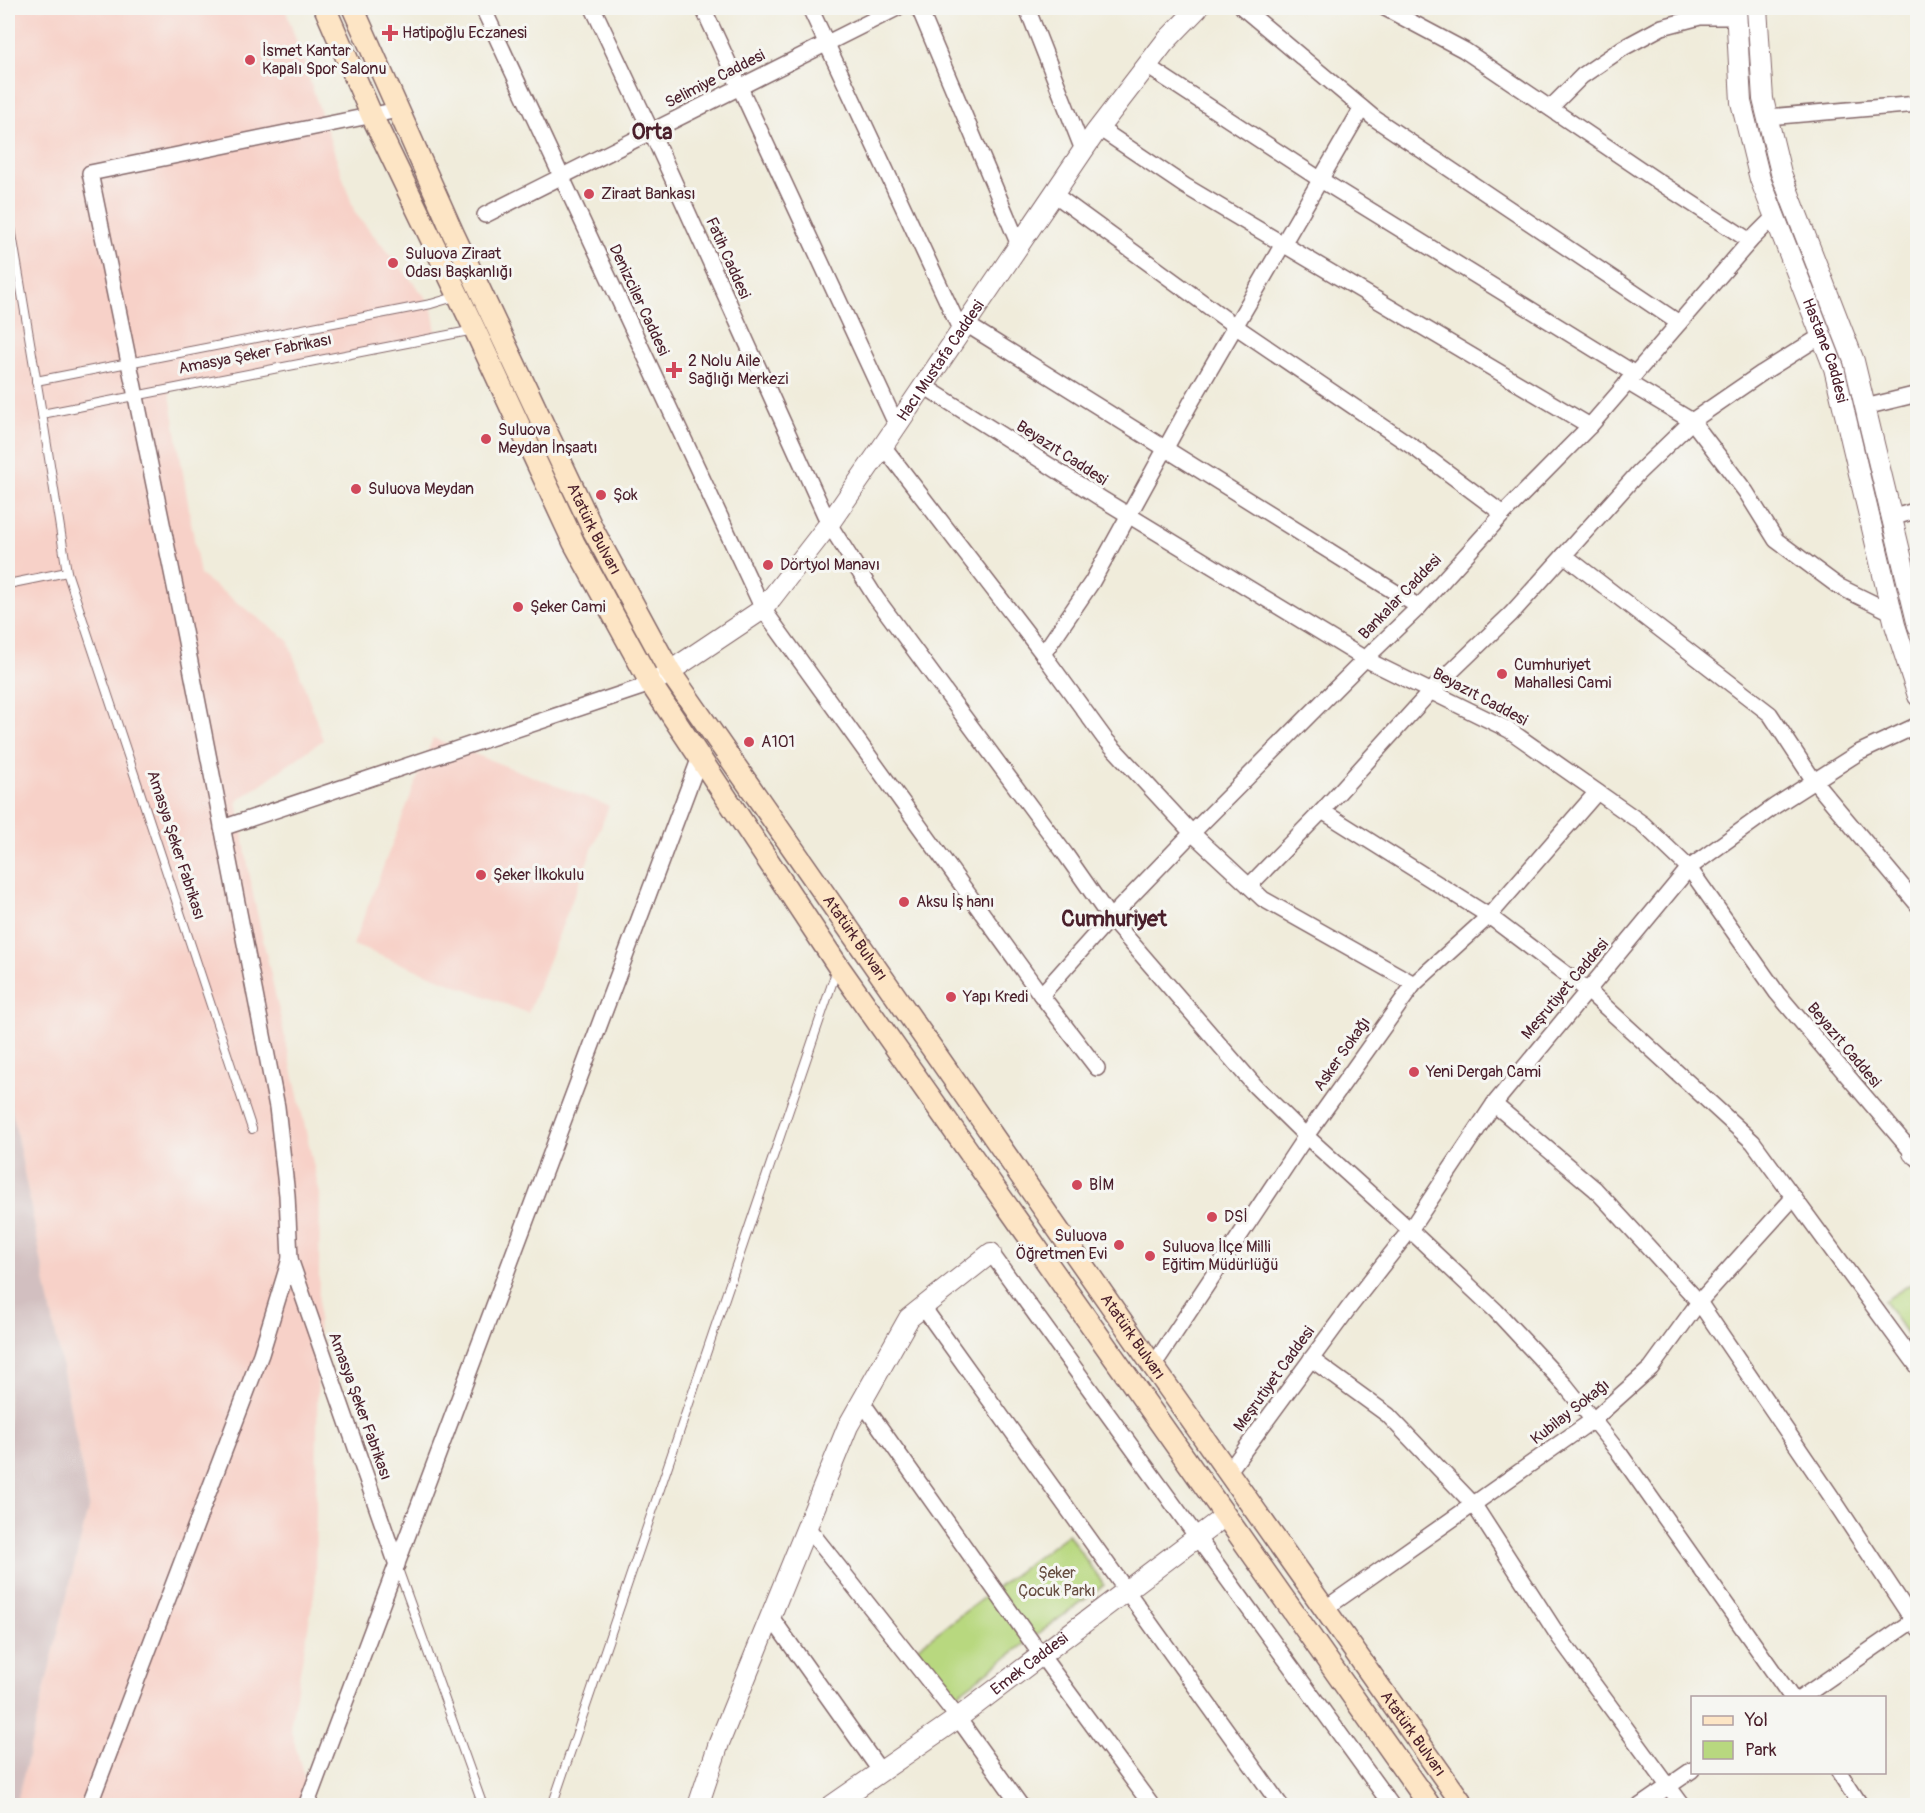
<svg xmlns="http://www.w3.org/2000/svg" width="1925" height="1813" viewBox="0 0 1925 1813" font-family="Pangolin,sans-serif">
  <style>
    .built { fill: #f7d1c8 }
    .industrial { fill: #d2bfc0 }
    .green { fill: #b8d87f; stroke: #817c55; stroke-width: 1.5 }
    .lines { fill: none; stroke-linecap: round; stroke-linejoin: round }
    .service-casing { stroke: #846769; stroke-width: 10 }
    .minor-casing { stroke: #846769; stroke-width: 18 }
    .tertiary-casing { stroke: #846769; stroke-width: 22 }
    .secondary-casing { stroke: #846769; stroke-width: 24 }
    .service { stroke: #fff; stroke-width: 8 }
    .minor { stroke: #fff; stroke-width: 15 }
    .tertiary { stroke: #fff; stroke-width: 20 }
    .secondary { stroke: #fde5c5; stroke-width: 21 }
    .poi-dot { fill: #d1495b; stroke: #f6f6f2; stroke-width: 2 }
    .labels { text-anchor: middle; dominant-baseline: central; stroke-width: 6; stroke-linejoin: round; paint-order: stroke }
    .poi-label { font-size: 16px; fill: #4a1f2b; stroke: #f6f6f2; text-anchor: start }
    .street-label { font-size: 16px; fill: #4a1f2b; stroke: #f6f6f2 }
    .park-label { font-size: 16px; fill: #664d40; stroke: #f6f6f2 }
    .district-label { font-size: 22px; font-weight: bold; fill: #4a1f2b; stroke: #f6f6f2 }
  </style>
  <rect width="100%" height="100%" fill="#f6f6f2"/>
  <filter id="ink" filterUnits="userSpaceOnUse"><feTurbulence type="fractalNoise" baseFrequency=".0167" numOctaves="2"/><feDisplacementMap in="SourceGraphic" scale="12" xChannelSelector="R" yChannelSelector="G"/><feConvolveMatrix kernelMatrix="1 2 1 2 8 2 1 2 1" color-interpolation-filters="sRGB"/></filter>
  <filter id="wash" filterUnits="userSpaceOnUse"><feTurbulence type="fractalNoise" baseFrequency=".008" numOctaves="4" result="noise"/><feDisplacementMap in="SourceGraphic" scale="24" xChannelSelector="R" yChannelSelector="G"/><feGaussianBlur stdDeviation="1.35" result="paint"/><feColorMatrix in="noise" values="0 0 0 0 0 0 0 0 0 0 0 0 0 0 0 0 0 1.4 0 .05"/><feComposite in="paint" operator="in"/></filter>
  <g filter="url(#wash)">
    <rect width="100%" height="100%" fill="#f0ecdb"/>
    <!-- built -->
    <g class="built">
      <path d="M 8,8 L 285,8 L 355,213 L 431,304 L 437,337 L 169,389 L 200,575 L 288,640 L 323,740 L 237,801 L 253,895 L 320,1194 L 315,1589 L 290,1727 L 312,1805 L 16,1805 L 89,1505 L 8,1090 Z"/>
      <path d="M 433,738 L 609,806 L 528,1013 L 353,945 Z"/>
    </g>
    <!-- industrial -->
    <path class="industrial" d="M 8,1090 L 89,1505 L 16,1806 L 8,1805 Z"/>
    <!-- green -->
    <g class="green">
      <path d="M 1917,1280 L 1917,1349 L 1884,1301 Z"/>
      <path d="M 1068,1534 L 1104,1585 L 952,1698 L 917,1648 Z"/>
    </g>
  </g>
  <g filter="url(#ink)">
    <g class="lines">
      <defs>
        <g id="service">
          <path d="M 8,210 L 42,414 L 67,572 L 8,584"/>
          <path d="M 36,381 L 431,304 L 458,296"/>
          <path d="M 42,414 L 474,330"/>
          <path d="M 67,572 L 252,1129"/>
          <path d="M 397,1566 L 483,1806"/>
          <path d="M 552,1806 L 837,969"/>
        </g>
        <g id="minor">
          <path d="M 483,8 L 763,609 L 1041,995 L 1097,1068"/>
          <path d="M 593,8 L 651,131 L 829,524 L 876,598 L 1066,855 L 1110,918 L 1256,1087 L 1306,1136 L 1410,1230 L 1496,1311 L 1565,1385 L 1620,1454 L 1792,1698"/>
          <path d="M 703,8 L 897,426"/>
          <path d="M 810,8 L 961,331"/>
          <path d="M 919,8 L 1019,245"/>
          <path d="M 1027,8 L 1083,150"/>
          <path d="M 1243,8 L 1374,118 L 1679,323"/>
          <path d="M 1385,8 L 1464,50 L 1656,180 L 1750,241"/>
          <path d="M 1147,66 L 1321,180 L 1635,374"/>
          <path d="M 1550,108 L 1582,76 L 1623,48 L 1662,27 L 1700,17 L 1736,17"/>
          <path d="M 1767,117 L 1918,104"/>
          <path d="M 1099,128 L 1185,186 L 1590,426"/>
          <path d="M 1054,194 L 1235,326 L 1416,449 L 1503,514"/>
          <path d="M 485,215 L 897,8"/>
          <path d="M 966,324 L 1419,607"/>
          <path d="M 1627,382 L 1692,421 L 1746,492 L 1776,540 L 1838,586 L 1891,612"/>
          <path d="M 924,386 L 1102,499 L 1365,659 L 1509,730 L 1643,824 L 1689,868 L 1777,993 L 1918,1159"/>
          <path d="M 1865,407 L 1918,394"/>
          <path d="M 883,446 L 1043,654 L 1105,739 L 1192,833 L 1263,899 L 1414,984"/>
          <path d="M 1891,518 L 1918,510"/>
          <path d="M 1564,555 L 1770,714 L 1814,781 L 1918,905"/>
          <path d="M 1043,654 L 1092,582 L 1190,404 L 1362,108"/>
          <path d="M 1322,811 L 1489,916 L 1587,990 L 1753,1142 L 1918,1367"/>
          <path d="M 222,828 L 651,684"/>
          <path d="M 1249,886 L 1322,811 L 1431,691 L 1511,614 L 1638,473 L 1692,421 L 1762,373 L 1821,336"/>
          <path d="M 1041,995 L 1110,918 L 1192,833 L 1365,659 L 1419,607 L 1503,514 L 1590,426 L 1750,241 L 1775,216"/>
          <path d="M 1494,1104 L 1595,1189 L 1699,1302 L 1831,1496 L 1918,1628"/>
          <path d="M 991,1253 L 1392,1806"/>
          <path d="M 290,1259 L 397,1565"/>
          <path d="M 923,1307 L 1281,1806"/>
          <path d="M 1311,1359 L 1388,1415 L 1474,1505 L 1559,1637 L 1683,1806"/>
          <path d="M 1153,1366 L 1306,1136 L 1414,984 L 1489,916 L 1597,792"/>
          <path d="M 862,1402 L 1041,1655 L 1152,1806"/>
          <path d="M 1229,1471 L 1348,1309 L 1410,1230 L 1494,1104 L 1689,868 L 1775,806 L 1858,753 L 1918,725"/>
          <path d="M 807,1527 L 958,1718 L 1021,1806"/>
          <path d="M 1326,1608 L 1593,1420 L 1651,1368 L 1699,1302 L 1794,1197"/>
          <path d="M 771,1617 L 881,1772"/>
          <path d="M 1801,1698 L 1918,1617"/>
          <path d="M 1839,1772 L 1861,1806"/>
          <path d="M 89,1806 L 261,1354 L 290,1259 L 287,1195 L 277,1107 L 179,606 L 90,173 L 398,110"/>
          <path d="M 306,1806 L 700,757"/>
          <path d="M 1640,1806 L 1692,1770"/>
        </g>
        <g id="tertiary">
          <path id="s1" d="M 1736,8 L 1741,102 L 1760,179 L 1834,368 L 1895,625 L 1918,696"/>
          <path d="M 1757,8 L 1763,99 L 1781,173 L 1854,361 L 1918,626"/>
          <path id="s2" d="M 651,684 L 763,609 L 829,524 L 883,446 L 1095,133 L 1165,42 L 1198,8"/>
          <path d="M 1913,1153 L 1918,1154"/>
          <path d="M 698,1806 L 719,1743 L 848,1426 L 909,1318 L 991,1253"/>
          <path id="s3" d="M 831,1806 L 958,1718 L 1225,1516"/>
        </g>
        <g id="secondary">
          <path d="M 325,8 L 372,116 L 475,330 L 574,543 L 651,684 L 838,966 L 1430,1806"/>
          <path id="s4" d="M 353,8 L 453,233 L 593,530 L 670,672 L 1153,1366 L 1464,1806"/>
        </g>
      </defs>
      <!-- service casing -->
      <use href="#service" class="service-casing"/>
      <!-- minor casing -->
      <use href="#minor" class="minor-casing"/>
      <!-- tertiary casing -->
      <use href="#tertiary" class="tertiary-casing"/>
      <!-- secondary casing -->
      <use href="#secondary" class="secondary-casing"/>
      <!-- service -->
      <use href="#service" class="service"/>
      <!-- minor -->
      <use href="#minor" class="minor"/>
      <!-- tertiary -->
      <use href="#tertiary" class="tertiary"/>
      <!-- secondary -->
      <use href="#secondary" class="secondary"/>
    </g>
  </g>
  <!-- markers -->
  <g class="poi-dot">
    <path d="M387 24h6v6h6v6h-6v6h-6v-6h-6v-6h6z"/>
    <circle cx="250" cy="60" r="6"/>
    <circle cx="589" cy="194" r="6"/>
    <circle cx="393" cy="263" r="6"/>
    <path d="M671 361h6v6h6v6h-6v6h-6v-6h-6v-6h6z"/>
    <circle cx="486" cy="439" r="6"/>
    <circle cx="356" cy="489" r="6"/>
    <circle cx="601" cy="495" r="6"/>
    <circle cx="768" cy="565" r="6"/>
    <circle cx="518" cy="607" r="6"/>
    <circle cx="1502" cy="674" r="6"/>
    <circle cx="749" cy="742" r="6"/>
    <circle cx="481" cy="875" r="6"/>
    <circle cx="904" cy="902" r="6"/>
    <circle cx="951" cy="997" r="6"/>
    <circle cx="1414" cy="1072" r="6"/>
    <circle cx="1077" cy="1185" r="6"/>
    <circle cx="1212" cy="1217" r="6"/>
    <circle cx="1119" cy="1245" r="6"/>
    <circle cx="1150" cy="1256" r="6"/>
  </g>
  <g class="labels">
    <!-- poi labels -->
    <g class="poi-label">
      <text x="402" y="33">Hatipoğlu Eczanesi</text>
      <text x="262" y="51">İsmet Kantar<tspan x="262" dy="18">Kapalı Spor Salonu</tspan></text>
      <text x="601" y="194">Ziraat Bankası</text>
      <text x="405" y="254">Suluova Ziraat<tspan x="405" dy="18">Odası Başkanlığı</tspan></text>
      <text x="688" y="361">2 Nolu Aile<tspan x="688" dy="18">Sağlığı Merkezi</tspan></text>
      <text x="498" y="430">Suluova<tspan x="498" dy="18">Meydan İnşaatı</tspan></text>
      <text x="368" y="489">Suluova Meydan</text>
      <text x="613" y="495">Şok</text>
      <text x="780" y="565">Dörtyol Manavı</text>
      <text x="530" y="607">Şeker Cami</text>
      <text x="1514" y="665">Cumhuriyet<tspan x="1514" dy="18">Mahallesi Cami</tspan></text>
      <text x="761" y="742">A101</text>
      <text x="493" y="875">Şeker İlkokulu</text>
      <text x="916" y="902">Aksu İş hanı</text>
      <text x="963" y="997">Yapı Kredi</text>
      <text x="1426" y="1072">Yeni Dergah Cami</text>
      <text x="1089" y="1185">BİM</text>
      <text x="1224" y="1217">DSİ</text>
      <text x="1107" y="1236" text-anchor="end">Suluova<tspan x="1107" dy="18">Öğretmen Evi</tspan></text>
      <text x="1162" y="1247">Suluova İlçe Milli<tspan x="1162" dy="18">Eğitim Müdürlüğü</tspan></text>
    </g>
    <!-- street labels -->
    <g class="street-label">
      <text transform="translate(715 79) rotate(-27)">Selimiye Caddesi</text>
      <text transform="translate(728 258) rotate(66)">Fatih Caddesi</text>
      <text transform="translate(639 300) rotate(65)">Denizciler Caddesi</text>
      <text stroke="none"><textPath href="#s1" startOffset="357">Hastane Caddesi</textPath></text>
      <text transform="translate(255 354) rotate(-11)">Amasya Şeker Fabrikası</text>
      <text stroke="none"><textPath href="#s2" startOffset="440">Hacı Mustafa Caddesi</textPath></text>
      <text transform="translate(1062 453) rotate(33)">Beyazıt Caddesi</text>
      <text stroke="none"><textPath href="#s4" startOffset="574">Atatürk Bulvarı</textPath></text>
      <text transform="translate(1400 597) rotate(-46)">Bankalar Caddesi</text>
      <text transform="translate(1480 697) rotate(28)">Beyazıt Caddesi</text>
      <text transform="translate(176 845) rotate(72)">Amasya Şeker Fabrikası</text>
      <text stroke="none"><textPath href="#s4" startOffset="1060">Atatürk Bulvarı</textPath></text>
      <text transform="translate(1565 989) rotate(-50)">Meşrutiyet Caddesi</text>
      <text transform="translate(1844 1045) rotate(50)">Beyazıt Caddesi</text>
      <text transform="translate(1342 1054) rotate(-55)">Asker Sokağı</text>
      <text stroke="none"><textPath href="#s4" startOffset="1546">Atatürk Bulvarı</textPath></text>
      <text transform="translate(1274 1379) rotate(-54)">Meşrutiyet Caddesi</text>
      <text transform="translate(360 1406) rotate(70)">Amasya Şeker Fabrikası</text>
      <text transform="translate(1570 1412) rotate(-38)">Kubilay Sokağı</text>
      <text stroke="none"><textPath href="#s3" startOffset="244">Emek Caddesi</textPath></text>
      <text stroke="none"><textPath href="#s4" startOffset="2032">Atatürk Bulvarı</textPath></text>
    </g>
    <!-- park labels -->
    <g class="park-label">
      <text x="1057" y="1573">Şeker<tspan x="1057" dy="18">Çocuk Parkı</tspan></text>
    </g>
    <!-- district labels -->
    <g class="district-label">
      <text x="652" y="132">Orta</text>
      <text x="1114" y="919">Cumhuriyet</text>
    </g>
  </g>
  <!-- margin -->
  <rect width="1925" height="1813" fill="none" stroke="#f6f6f2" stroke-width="30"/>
  <!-- legend -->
  <rect x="1691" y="1696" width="195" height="78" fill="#f6f6f2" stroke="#b1a0a2" stroke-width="1.5"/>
  <rect x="1703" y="1716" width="30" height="9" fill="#fde5c5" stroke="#b1a0a2" stroke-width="1.5"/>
  <text x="1745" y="1726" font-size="18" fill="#4a1f2b">Yol</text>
  <rect x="1703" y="1741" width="30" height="18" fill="#b8d87f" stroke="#b1a0a2" stroke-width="1.5"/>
  <text x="1745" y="1756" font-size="18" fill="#4a1f2b">Park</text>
</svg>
